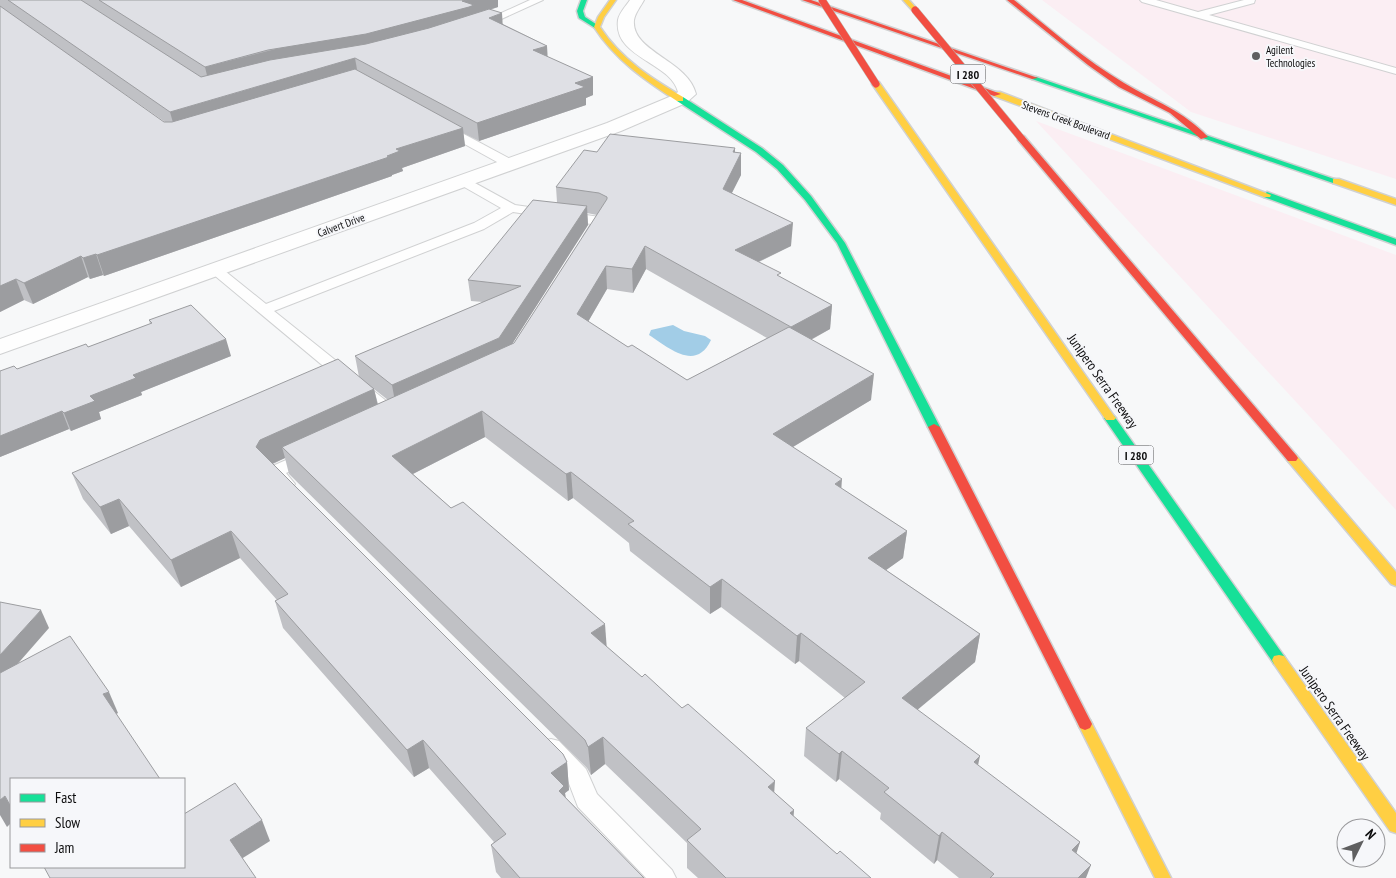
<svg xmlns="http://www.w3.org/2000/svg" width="1396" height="878" viewBox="0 0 1396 878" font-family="'PT Sans Narrow',sans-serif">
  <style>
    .industrial { fill: #fbeef3 }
    .water { fill: #a2cde7 }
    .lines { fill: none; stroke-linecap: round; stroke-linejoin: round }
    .lane-casing { stroke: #d0d1d2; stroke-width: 2 }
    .street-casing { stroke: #d0d1d2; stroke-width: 2 }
    .fast-casing { stroke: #d0d1d2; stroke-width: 3 }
    .slow-casing { stroke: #d0d1d2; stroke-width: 3 }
    .jam-casing { stroke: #d0d1d2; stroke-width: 3 }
    .lane { fill: #fefefe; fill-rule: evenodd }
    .street { fill: #fefefe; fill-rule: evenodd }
    .fast { fill: #16e098; fill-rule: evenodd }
    .slow { fill: #ffcf43; fill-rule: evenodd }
    .jam { fill: #f24e42; fill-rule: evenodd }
    .jam-bridge-casing { stroke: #beb9b2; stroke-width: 8; stroke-linecap: butt }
    .jam-bridge { stroke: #f24e42; stroke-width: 7 }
    .wall { fill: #c0c1c5; fill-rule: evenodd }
    .shaded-wall { fill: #9c9da0 }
    .building { fill: #dfe0e5; stroke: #9c9da0 }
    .poi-dot { fill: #5f5f60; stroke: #f6f7fa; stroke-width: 2 }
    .labels { text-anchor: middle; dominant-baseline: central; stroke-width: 4; stroke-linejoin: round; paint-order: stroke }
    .far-poi-label { font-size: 11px; fill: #0d0d0e; stroke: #f6f7fa; text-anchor: start }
    .far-street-label { font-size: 11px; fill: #0d0d0e; stroke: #f6f7fa }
    .shield { fill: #f6f7fa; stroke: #535355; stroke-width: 1 }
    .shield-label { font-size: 12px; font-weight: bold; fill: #0d0d0e }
    .street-label { font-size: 14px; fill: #0d0d0e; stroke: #f6f7fa }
  </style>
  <rect width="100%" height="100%" fill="#f7f8f9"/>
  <!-- industrial -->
  <g class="industrial">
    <path d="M 1042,0 L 1396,0 L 1396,179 L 1191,112 Z"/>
    <path d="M 1036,121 L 1396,255 L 1396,510 Z"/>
  </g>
  <!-- water -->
  <path class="water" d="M 673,325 L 684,331 L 705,336 L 711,340 C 696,372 669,348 649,335 L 651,330 Z"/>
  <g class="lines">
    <defs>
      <g id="lane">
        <path d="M 530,0 L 543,0 L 484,27 L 480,28 L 475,25 Z"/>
        <path d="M 1140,0 L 1156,0 L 1198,12 L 1244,0 L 1255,0 L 1254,3 L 1209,15 L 1396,68 L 1396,74 L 1142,2 Z"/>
        <path d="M 445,124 L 514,161 L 516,164 L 514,167 L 506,167 L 441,131 L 439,128 Z"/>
        <path d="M 464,177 L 515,205 L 600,217 L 607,221 L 595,240 L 590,241 L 583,237 L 591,224 L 513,212 L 484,229 L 274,311 L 400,412 L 403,416 L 400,420 L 394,421 L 388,420 L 208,270 L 210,267 L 220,267 L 266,304 L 474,223 L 501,208 L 459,184 L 458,181 L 459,178 Z"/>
        <path d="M 309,450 L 315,452 L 318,456 L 315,460 L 286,473 L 295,484 L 292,488 C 280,492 272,482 265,472 L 268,468 Z"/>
        <path d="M 551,739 L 559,741 L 586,769 L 597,794 L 672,870 L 676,878 L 646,878 L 578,807 L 568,781 L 543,755 L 539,748 L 543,741 Z"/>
      </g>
      <path id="street" d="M 630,0 L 644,0 C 641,6 635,13 634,20 C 631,52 688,60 696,94 L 686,103 L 621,131 L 0,354 L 0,339 L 607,123 L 674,95 L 678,92 C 671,62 613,58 618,20 C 619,13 626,6 630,0 Z"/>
      <g id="fast">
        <path d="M 581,0 L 587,0 L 583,11 L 585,17 L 599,26 L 599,28 L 595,28 L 579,18 L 577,11 Z"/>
        <path d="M 1032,77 L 1036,77 L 1340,181 L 1333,183 L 1032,79 Z"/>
        <path d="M 677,97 L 683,97 L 762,148 L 783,165 L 811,196 L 845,243 L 940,427 L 938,429 L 934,430 L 928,427 L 837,243 L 805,200 L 777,169 L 756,152 L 677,101 Z"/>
        <path d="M 1267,192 L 1396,239 L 1396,245 L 1264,197 L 1263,195 Z"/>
        <path d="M 1110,415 L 1114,416 L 1284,656 L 1286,660 L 1284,664 L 1279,665 L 1274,664 L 1104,418 Z"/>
      </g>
      <g id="slow">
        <path d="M 610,0 L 616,0 L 604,17 L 600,27 C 621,59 651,78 683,97 L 683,101 L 677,101 C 645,80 615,60 594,27 L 598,17 Z"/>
        <path d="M 903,0 L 909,0 L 917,9 L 917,11 L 913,11 Z"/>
        <path d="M 873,82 L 879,82 L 1114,416 L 1116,418 L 1114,420 L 1106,420 L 872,84 Z"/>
        <path d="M 994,92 L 1000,92 L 1271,195 L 1270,197 L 1264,197 L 994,96 Z"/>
        <path d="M 1333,179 L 1339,179 L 1396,199 L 1396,205 L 1333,183 Z"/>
        <path d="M 1292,454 L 1296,455 L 1396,572 L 1396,586 L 1391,584 L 1288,461 L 1286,458 L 1288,455 Z"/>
        <path d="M 1279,655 L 1284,656 L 1396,813 L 1396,833 L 1390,831 L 1274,664 L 1272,660 L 1274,656 Z"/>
        <path d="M 1085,718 L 1090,720 L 1171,878 L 1155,878 L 1078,724 L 1080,720 Z"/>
      </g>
      <g id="jam">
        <path d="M 733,0 L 742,0 L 1001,94 L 994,96 Z"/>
        <path d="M 802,0 L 811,0 L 1038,78 L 1032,79 Z"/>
        <path d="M 1007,0 L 1014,0 C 1050,29 1085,60 1124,83 C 1154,101 1184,111 1208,137 L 1201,139 L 1170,113 L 1119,87 L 1088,65 Z"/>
        <path d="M 1018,136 L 1024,136 L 1296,455 L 1298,458 L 1296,461 L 1288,461 L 1018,140 Z"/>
        <path d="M 934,424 L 940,427 L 1092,724 L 1090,728 L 1085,730 L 1080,728 L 1078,724 L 928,427 Z"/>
      </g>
    </defs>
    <!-- lane casing -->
    <use href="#lane" class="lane-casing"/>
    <!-- street casing -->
    <use href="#street" class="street-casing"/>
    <!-- fast casing -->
    <use href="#fast" class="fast-casing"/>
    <!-- slow casing -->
    <use href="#slow" class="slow-casing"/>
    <!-- jam casing -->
    <use href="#jam" class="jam-casing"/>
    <!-- lane -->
    <use href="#lane" class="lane"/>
    <!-- street -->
    <use href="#street" class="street"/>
    <!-- fast -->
    <use href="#fast" class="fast"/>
    <!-- slow -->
    <use href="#slow" class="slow"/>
    <!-- jam -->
    <use href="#jam" class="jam"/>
    <defs>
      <g id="jam-bridge">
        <path d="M 822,0 L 876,84"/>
        <path d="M 915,10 L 1021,138"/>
      </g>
    </defs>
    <!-- jam-bridge casing -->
    <use href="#jam-bridge" class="jam-bridge-casing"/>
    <!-- jam-bridge -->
    <use href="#jam-bridge" class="jam-bridge"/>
  </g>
  <!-- wall -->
  <g class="wall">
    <path d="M 0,0 L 498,0 L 498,7 L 490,10 L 503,24 L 547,46 L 547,57 L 593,77 L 593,95 L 586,98 L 586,105 L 479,141 L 463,133 L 465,146 L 402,168 L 403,171 L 392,175 L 392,176 L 104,276 L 103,275 L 90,279 L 88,277 L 33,304 L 24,300 L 0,312 ZM 86,67 L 165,122 L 164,122 Z"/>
    <path d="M 735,148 L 735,152 L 741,153 L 741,175 L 732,193 L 791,246 L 759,262 L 780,277 L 832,305 L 830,329 L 811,340 L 871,400 L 793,447 L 841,488 L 907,531 L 903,558 L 886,570 L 980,634 L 975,662 L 917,709 L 978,766 L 1080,842 L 1076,853 L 1086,878 L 959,878 L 937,860 L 934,864 L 880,819 L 881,813 L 839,779 L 836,782 L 804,756 L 806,728 L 845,698 L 799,661 L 795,664 L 721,607 L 710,614 L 630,551 L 629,543 L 573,498 L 568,501 L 485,437 L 413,474 L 607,647 L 794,810 L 793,816 L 837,854 L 871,878 L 698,878 L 687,868 L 687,843 L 605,764 L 591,775 L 587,768 L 289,474 L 285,458 L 273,464 L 567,762 L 569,790 L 565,793 L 566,798 L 644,878 L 501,878 L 496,872 L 491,845 L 494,842 L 429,768 L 414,777 L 283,628 L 275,601 L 277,600 L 240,558 L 181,587 L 129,526 L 111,534 L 83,499 L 72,473 L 359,377 L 355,356 L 483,302 L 471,301 L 468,280 L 557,202 L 556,187 L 597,152 ZM 587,213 L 597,215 L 514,343 L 512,344 L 588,225 ZM 646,269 L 767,338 L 687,380 L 628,347 L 588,322 L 607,289 L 633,293 ZM 374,389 L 388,400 L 378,404 Z"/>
    <path d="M 149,320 L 231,356 L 141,392 L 142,395 L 99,412 L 101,419 L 71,431 L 69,429 L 0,457 L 0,371 L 17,369 L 88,347 L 150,324 Z"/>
  </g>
  <!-- shaded-wall -->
  <g class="shaded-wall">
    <path d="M 467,0 L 498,0 L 498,7 L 475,14 L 476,21 L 209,84 L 205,67 Z"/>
    <path d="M 502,13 L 503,30 L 489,18 Z"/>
    <path d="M 547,46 L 548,63 L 533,50 Z"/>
    <path d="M 355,58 L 358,75 L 175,130 L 170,112 Z"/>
    <path d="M 593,77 L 593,95 L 586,98 L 586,105 L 479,141 L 477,123 L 575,83 Z"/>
    <path d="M 463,128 L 465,146 L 402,168 L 403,171 L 392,175 L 392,176 L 104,276 L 97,255 L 387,156 L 396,149 Z"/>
    <path d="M 735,148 L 735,165 L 741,153 L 741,175 L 722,212 L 723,189 L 733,152 Z"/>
    <path d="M 587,206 L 588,225 L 502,360 L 396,407 L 392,385 L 499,338 Z"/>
    <path d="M 793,223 L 791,246 L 735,273 L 735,250 Z"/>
    <path d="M 645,246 L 646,269 L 633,293 L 632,269 Z"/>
    <path d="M 96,254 L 103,275 L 90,279 L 83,258 Z"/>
    <path d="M 81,256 L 88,277 L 33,304 L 24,283 Z"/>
    <path d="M 606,266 L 607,289 L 578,339 L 577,314 Z"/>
    <path d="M 16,279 L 24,300 L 0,312 L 0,286 Z"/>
    <path d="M 832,305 L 830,329 L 790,351 L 791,327 Z"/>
    <path d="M 226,339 L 231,356 L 141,392 L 142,395 L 99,412 L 101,419 L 71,431 L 64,413 L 90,396 L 133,375 Z"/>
    <path d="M 874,374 L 871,400 L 771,460 L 773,434 Z"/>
    <path d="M 374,389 L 380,415 L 282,447 L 285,458 L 267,466 L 256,447 L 260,440 Z"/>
    <path d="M 62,411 L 69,429 L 0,457 L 0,436 Z"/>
    <path d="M 482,411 L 485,437 L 397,482 L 392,456 Z"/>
    <path d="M 571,472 L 573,498 L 568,501 L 566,474 Z"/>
    <path d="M 842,479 L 840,506 L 835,484 Z"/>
    <path d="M 119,499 L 129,526 L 111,534 L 100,507 Z"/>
    <path d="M 231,531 L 240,558 L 181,587 L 171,560 Z"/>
    <path d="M 907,531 L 903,558 L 865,585 L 868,558 Z"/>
    <path d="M 722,579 L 721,607 L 710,614 L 710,587 Z"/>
    <path d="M 41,610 L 49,628 L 0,684 L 0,655 Z"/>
    <path d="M 605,624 L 607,651 L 591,633 Z"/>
    <path d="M 801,633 L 799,661 L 795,664 L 797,636 Z"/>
    <path d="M 980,634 L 975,662 L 898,726 L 902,698 Z"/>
    <path d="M 109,692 L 118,713 L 113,716 L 103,694 Z"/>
    <path d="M 603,737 L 605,764 L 591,775 L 588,747 Z"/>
    <path d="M 423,740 L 429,768 L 414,777 L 407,750 Z"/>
    <path d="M 842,751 L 839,779 L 836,782 L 839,754 Z"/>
    <path d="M 980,756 L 974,784 L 974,762 Z"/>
    <path d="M 567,762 L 569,790 L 565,793 L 567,814 L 551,773 Z"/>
    <path d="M 775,781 L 773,809 L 768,787 Z"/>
    <path d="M 5,796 L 11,807 L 11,823 L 7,827 L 0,815 L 0,800 Z"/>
    <path d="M 794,810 L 792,837 L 790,813 Z"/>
    <path d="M 262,820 L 270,841 L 238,861 L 230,840 Z"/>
    <path d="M 942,832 L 937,860 L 934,864 L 939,836 Z"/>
    <path d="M 1080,842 L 1071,870 L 1072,850 Z"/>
    <path d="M 1091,865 L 1086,878 L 1078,878 Z"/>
  </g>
  <!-- building -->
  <g class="building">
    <path d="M 8,0 L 81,0 L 201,77 L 270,60 L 366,44 L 429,28 L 489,9 L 502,13 L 489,18 L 547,46 L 533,50 L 593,77 L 575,83 L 585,87 L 477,123 L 355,58 L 170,112 Z"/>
    <path d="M 99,0 L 467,0 L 462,1 L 474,5 L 469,7 L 366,34 L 268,50 L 205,67 Z"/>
    <path d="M 0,6 L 164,122 L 172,122 L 355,69 L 463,128 L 396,149 L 400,151 L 387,156 L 389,157 L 213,216 L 97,255 L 96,254 L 83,258 L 81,256 L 24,283 L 16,279 L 0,286 Z"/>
    <path d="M 610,134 L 735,148 L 733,152 L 741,153 L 723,189 L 793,223 L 735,250 L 781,273 L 777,275 L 832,305 L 791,327 L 645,246 L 632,269 L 606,266 L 577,314 L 628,347 L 632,345 L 687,380 L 789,327 L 874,374 L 773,434 L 842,479 L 835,484 L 907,531 L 868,558 L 980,634 L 902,698 L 980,756 L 974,762 L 1080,842 L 1072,850 L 1091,865 L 1078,878 L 990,878 L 994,874 L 942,832 L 939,836 L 884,792 L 889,788 L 842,751 L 839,754 L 806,728 L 865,682 L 801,633 L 797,636 L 722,579 L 710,587 L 628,524 L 634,521 L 571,472 L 566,474 L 482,411 L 392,456 L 451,508 L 463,502 L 605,624 L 591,633 L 642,677 L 645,674 L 682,708 L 688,704 L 775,781 L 768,787 L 794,810 L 790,813 L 837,854 L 840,851 L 871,878 L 726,878 L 687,840 L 701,829 L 603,737 L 588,747 L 585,740 L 282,447 L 514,343 L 607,199 L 607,197 L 599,193 L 556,187 L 584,150 L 597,152 Z"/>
    <path d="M 533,200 L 587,206 L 499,338 L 392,385 L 355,356 L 521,286 L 468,280 Z"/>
    <path d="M 191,305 L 226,339 L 133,375 L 136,378 L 90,396 L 95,401 L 64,413 L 62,411 L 0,436 L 0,371 L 14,366 L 17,369 L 86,344 L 88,347 L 152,323 L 149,320 Z"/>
    <path d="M 338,359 L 374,389 L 260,440 L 256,447 L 563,754 L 567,762 L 551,773 L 564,786 L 559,791 L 644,878 L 520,878 L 491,845 L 506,834 L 423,740 L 407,750 L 275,601 L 288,594 L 231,531 L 171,560 L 119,499 L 100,507 L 72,473 Z"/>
    <path d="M 0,602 L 41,610 L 0,655 Z"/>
    <path d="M 70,636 L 109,692 L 103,694 L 160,779 L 11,779 L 11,807 L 5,796 L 0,800 L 0,673 Z"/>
    <path d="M 235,783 L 262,820 L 230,840 L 256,878 L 50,878 L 44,867 L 184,867 L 184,814 Z"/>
  </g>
  <!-- markers -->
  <circle class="poi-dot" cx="1256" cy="56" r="5"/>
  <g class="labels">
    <!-- far-poi labels -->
    <g class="far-poi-label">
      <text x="1266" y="50">Agilent<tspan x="1266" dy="13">Technologies</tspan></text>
    </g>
    <!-- far-street labels -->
    <g class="far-street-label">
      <text transform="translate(1066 120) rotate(20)">Stevens Creek Boulevard</text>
      <text transform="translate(341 225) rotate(-20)">Calvert Drive</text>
    </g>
    <!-- shield labels -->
    <g class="shield">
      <rect x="950.5" y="64.5" width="35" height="19" rx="4"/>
      <rect x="1118.5" y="445.5" width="35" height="19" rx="4"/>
    </g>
    <g class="shield-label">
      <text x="968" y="74">I 280</text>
      <text x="1136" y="455">I 280</text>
    </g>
    <!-- street labels -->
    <g class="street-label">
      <text transform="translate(1103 381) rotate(55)">Junipero Serra Freeway</text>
      <text transform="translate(1335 713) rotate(55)">Junipero Serra Freeway</text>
    </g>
  </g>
  <!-- legend -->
  <rect x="10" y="778" width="175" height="90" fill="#f6f7fa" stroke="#99999c"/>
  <rect x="20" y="794" width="25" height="8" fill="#16e098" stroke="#99999c"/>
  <text x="55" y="803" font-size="15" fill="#0d0d0e">Fast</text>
  <rect x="20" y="819" width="25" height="8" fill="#ffcf43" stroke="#99999c"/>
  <text x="55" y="828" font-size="15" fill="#0d0d0e">Slow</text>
  <rect x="20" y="844" width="25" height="8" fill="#f24e42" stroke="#99999c"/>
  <text x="55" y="853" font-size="15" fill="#0d0d0e">Jam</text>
  <!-- north arrow -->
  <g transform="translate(1361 843) rotate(48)"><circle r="24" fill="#f6f7fa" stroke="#99999c"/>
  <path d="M0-4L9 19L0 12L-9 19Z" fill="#5f5f60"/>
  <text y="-8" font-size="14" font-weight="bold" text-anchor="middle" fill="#0d0d0e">N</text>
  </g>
</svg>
